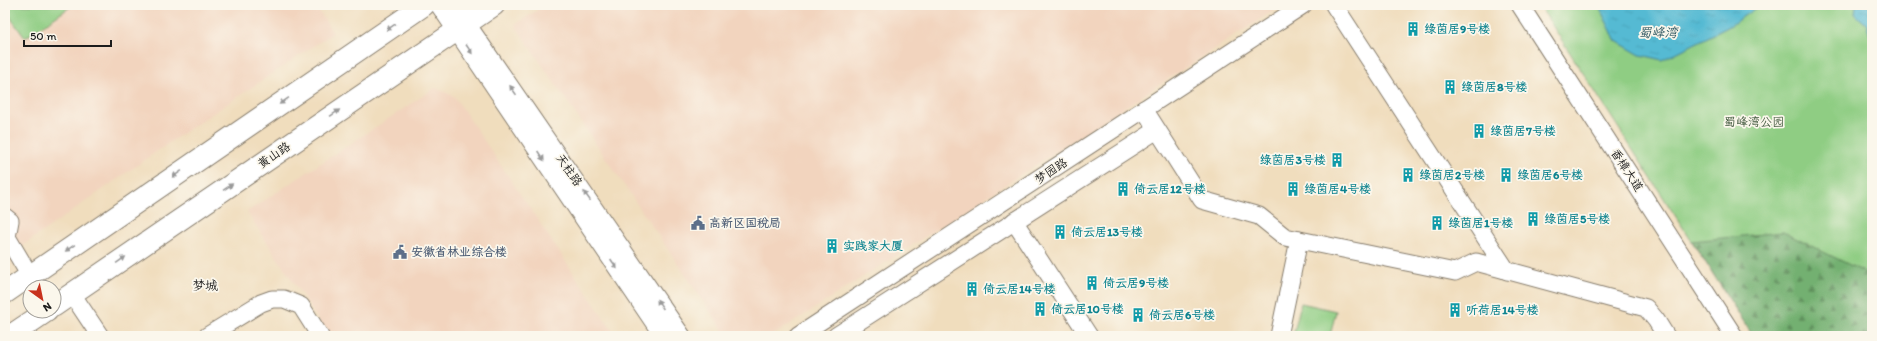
<svg xmlns="http://www.w3.org/2000/svg" width="1877" height="341" viewBox="0 0 1877 341" font-family="Itim,'LXGW WenKai TC',sans-serif">
  <style>
    .built { fill: #f2d4be }
    .green { fill: #8fcd83; stroke: #567450 }
    .forest { fill: url(#forest-firs); stroke: #486646 }
    .water { fill: url(#water-ripples); stroke: #386b78 }
    .lines { fill: none; stroke-linecap: round; stroke-linejoin: round }
    .minor-casing { stroke: #867c6c; stroke-width: 19 }
    .major-casing { stroke: #867c6c; stroke-width: 23 }
    .minor { stroke: #fff; stroke-width: 17 }
    .major { stroke: #fff; stroke-width: 21 }
    .oneway { fill: #999 }
    .labels { text-anchor: middle; dominant-baseline: central; stroke-width: 3.5; stroke-linejoin: round; paint-order: stroke }
    .culture-label { font-size: 12px; font-weight: bold; fill: #0d838f; stroke: #fbf7ec; text-anchor: start }
    .park-label { font-size: 12px; fill: #445a40; stroke: #fbf7ec }
    .street-label { font-size: 12px; fill: #1c1c1c; stroke: #fbf7ec }
    .service-label { font-size: 12px; font-weight: bold; fill: #4e5e75; stroke: #fbf7ec; text-anchor: start }
    .water-label { font-size: 13px; font-style: italic; fill: #335b65; stroke: #fbf7ec }
    .neighbourhood-label { font-size: 13px; fill: #1c1c1c; stroke: #fbf7ec }
  </style>
  <defs>
    <pattern id="forest-firs" width="22" height="20" patternUnits="userSpaceOnUse"><rect width="22" height="20" fill="#73b071"/><path d="M5 1l3.5 6h-7zM16 11l3.5 6h-7z" fill="#5e8e5c"/></pattern>
    <pattern id="water-ripples" width="26" height="14" patternUnits="userSpaceOnUse"><rect width="26" height="14" fill="#55bad3"/><path d="M2 4q2-2 4 0t4 0M15 11q2-2 4 0t4 0" fill="none" stroke="#499fb5"/></pattern>
  </defs>
  <rect width="100%" height="100%" fill="#fbf7ec"/>
  <filter id="ink" filterUnits="userSpaceOnUse"><feTurbulence type="fractalNoise" baseFrequency=".025" numOctaves="2"/><feDisplacementMap in="SourceGraphic" scale="8" xChannelSelector="R" yChannelSelector="G"/><feConvolveMatrix kernelMatrix="1 2 1 2 8 2 1 2 1" color-interpolation-filters="sRGB"/></filter>
  <filter id="wash" filterUnits="userSpaceOnUse"><feTurbulence type="fractalNoise" baseFrequency=".012" numOctaves="4" result="noise"/><feDisplacementMap in="SourceGraphic" scale="16" xChannelSelector="R" yChannelSelector="G"/><feGaussianBlur stdDeviation="0.9" result="paint"/><feColorMatrix in="noise" values="0 0 0 0 0 0 0 0 0 0 0 0 0 0 0 0 0 1.4 0 .05"/><feComposite in="paint" operator="in"/></filter>
  <g filter="url(#wash)">
    <rect width="100%" height="100%" fill="#f0ddbd"/>
    <!-- built -->
    <g class="built">
      <path d="M 5,5 L 315,5 L 333,33 L 176,138 L 5,258 Z"/>
      <path d="M 545,5 L 1282,5 L 772,336 L 727,336 L 515,25 Z"/>
      <path d="M 435,88 L 454,96 L 616,336 L 329,336 L 247,212 Z"/>
    </g>
    <!-- green -->
    <g class="green">
      <path d="M 5,5 L 73,5 L 25,38 L 5,10 Z"/>
      <path d="M 1539,5 L 1872,5 L 1872,336 L 1753,336 Z"/>
      <path d="M 1301,303 L 1336,311 L 1330,336 L 1293,336 Z"/>
    </g>
    <!-- forest -->
    <path class="forest" d="M 1783,232 L 1872,276 L 1872,336 L 1753,336 L 1692,241 Z"/>
    <!-- water -->
    <g class="water">
      <path d="M 1598,5 L 1760,5 L 1728,27 L 1662,60 L 1640,55 L 1616,41 Z"/>
      <path d="M 1856,5 L 1872,5 L 1872,41 L 1866,24 L 1855,14 Z"/>
    </g>
  </g>
  <g filter="url(#ink)">
    <g class="lines">
      <defs>
        <g id="minor">
          <path d="M 439,5 L 663,336"/>
          <path d="M 1334,5 L 1507,271"/>
          <path d="M 1520,5 L 1734,336"/>
          <path d="M 467,24 L 682,336"/>
          <path d="M 1144,109 L 1202,200 L 1259,216 L 1285,237 L 1455,272 L 1476,262 L 1646,308 L 1656,320 L 1666,336"/>
          <path d="M 5,217 L 10,221 L 7,237 L 30,276"/>
          <path d="M 1014,221 L 1089,336"/>
          <path d="M 72,294 L 100,336"/>
          <path d="M 207,336 L 261,303 L 272,299 L 284,299 L 301,306 L 320,336"/>
          <path d="M 798,336 L 1303,5"/>
          <path d="M 836,336 L 1157,130"/>
          <path d="M 1279,336 L 1299,240"/>
        </g>
        <g id="major">
          <path d="M 455,5 L 467,24"/>
          <path d="M 5,293 L 424,5"/>
          <path d="M 54,306 L 494,5"/>
          <path d="M 10,336 L 47,311"/>
        </g>
      </defs>
      <!-- minor casing -->
      <use href="#minor" class="minor-casing"/>
      <!-- major casing -->
      <use href="#major" class="major-casing"/>
      <!-- minor -->
      <use href="#minor" class="minor"/>
      <!-- major -->
      <use href="#major" class="major"/>
    </g>
    <!-- one-way arrows -->
    <defs><path id="oneway-solid" d="M-6-.8H1V-3.2L6.5 0L1 3.2V.8H-6Z"/></defs>
    <g class="oneway">
      <use href="#oneway-solid" transform="translate(391 27) rotate(145)"/>
      <use href="#oneway-solid" transform="translate(469 49) rotate(56)"/>
      <use href="#oneway-solid" transform="translate(513 90) rotate(-125)"/>
      <use href="#oneway-solid" transform="translate(284 101) rotate(146)"/>
      <use href="#oneway-solid" transform="translate(335 113) rotate(-34)"/>
      <use href="#oneway-solid" transform="translate(541 156) rotate(56)"/>
      <use href="#oneway-solid" transform="translate(177 174) rotate(145)"/>
      <use href="#oneway-solid" transform="translate(228 187) rotate(-34)"/>
      <use href="#oneway-solid" transform="translate(587 196) rotate(-125)"/>
      <use href="#oneway-solid" transform="translate(70 248) rotate(145)"/>
      <use href="#oneway-solid" transform="translate(121 260) rotate(-35)"/>
      <use href="#oneway-solid" transform="translate(614 264) rotate(56)"/>
      <use href="#oneway-solid" transform="translate(660 304) rotate(-124)"/>
    </g>
  </g>
  <!-- icons -->
  <defs>
    <symbol id="building-bare" viewBox="-9 -9 18 18"><path d="M-4-6H4V6H1V3H-1V6H-4ZM-2.5-4.3h1.7v1.8h-1.7ZM.8-4.3h1.7v1.8H.8ZM-2.5-1h1.7V.8h-1.7ZM.8-1h1.7V.8H.8Z" fill="#0f9aa8" stroke="#fbf7ec" stroke-width="2.5" paint-order="stroke"/></symbol>
    <symbol id="civic-bare" viewBox="-9 -9 18 18"><path d="M-.6-6.5H3V-4.5H.6V-3L4-1V1h2V6H-6V1h2V-1L-.6-3ZM-1.2 2.5V6h2.4V2.5Z" fill="#5c6f8a" stroke="#fbf7ec" stroke-width="2.5" paint-order="stroke"/></symbol>
  </defs>
  <g fill-rule="evenodd">
    <use href="#building-bare" x="1403" y="19" width="20" height="20"/>
    <use href="#building-bare" x="1440" y="77" width="20" height="20"/>
    <use href="#building-bare" x="1469" y="121" width="20" height="20"/>
    <use href="#building-bare" x="1327" y="150" width="20" height="20"/>
    <use href="#building-bare" x="1398" y="165" width="20" height="20"/>
    <use href="#building-bare" x="1496" y="165" width="20" height="20"/>
    <use href="#building-bare" x="1113" y="179" width="20" height="20"/>
    <use href="#building-bare" x="1283" y="179" width="20" height="20"/>
    <use href="#building-bare" x="1523" y="209" width="20" height="20"/>
    <use href="#civic-bare" x="688" y="213" width="20" height="20"/>
    <use href="#building-bare" x="1427" y="213" width="20" height="20"/>
    <use href="#building-bare" x="1050" y="222" width="20" height="20"/>
    <use href="#building-bare" x="822" y="236" width="20" height="20"/>
    <use href="#civic-bare" x="390" y="242" width="20" height="20"/>
    <use href="#building-bare" x="1082" y="273" width="20" height="20"/>
    <use href="#building-bare" x="962" y="279" width="20" height="20"/>
    <use href="#building-bare" x="1030" y="299" width="20" height="20"/>
    <use href="#building-bare" x="1445" y="300" width="20" height="20"/>
    <use href="#building-bare" x="1128" y="305" width="20" height="20"/>
  </g>
  <g class="labels">
    <!-- culture labels -->
    <g class="culture-label">
      <text x="1424" y="29">绿茵居9号楼</text>
      <text x="1461" y="87">绿茵居8号楼</text>
      <text x="1490" y="131">绿茵居7号楼</text>
      <text x="1326" y="160" text-anchor="end">绿茵居3号楼</text>
      <text x="1419" y="175">绿茵居2号楼</text>
      <text x="1517" y="175">绿茵居6号楼</text>
      <text x="1134" y="189">倚云居12号楼</text>
      <text x="1304" y="189">绿茵居4号楼</text>
      <text x="1544" y="219">绿茵居5号楼</text>
      <text x="1448" y="223">绿茵居1号楼</text>
      <text x="1071" y="232">倚云居13号楼</text>
      <text x="843" y="246">实践家大厦</text>
      <text x="1103" y="283">倚云居9号楼</text>
      <text x="983" y="289">倚云居14号楼</text>
      <text x="1051" y="309">倚云居10号楼</text>
      <text x="1466" y="310">听荷居14号楼</text>
      <text x="1149" y="315">倚云居6号楼</text>
    </g>
    <!-- park labels -->
    <g class="park-label">
      <text x="1754" y="122">蜀峰湾公园</text>
    </g>
    <!-- street labels -->
    <g class="street-label">
      <text transform="translate(274 155) rotate(-34)">黄山路</text>
      <text transform="translate(569 170) rotate(55)">天柱路</text>
      <text transform="translate(1627 170) rotate(57)">香樟大道</text>
      <text transform="translate(1051 171) rotate(-33)">梦园路</text>
    </g>
    <!-- service labels -->
    <g class="service-label">
      <text x="709" y="223">高新区国税局</text>
      <text x="411" y="252">安徽省林业综合楼</text>
    </g>
    <!-- water labels -->
    <g class="water-label">
      <text x="1658" y="32">蜀峰湾</text>
    </g>
    <!-- neighbourhood labels -->
    <g class="neighbourhood-label">
      <text x="205" y="285">梦城</text>
    </g>
  </g>
  <!-- margin -->
  <rect width="1877" height="341" fill="none" stroke="#fbf7ec" stroke-width="20"/>
  <!-- north arrow -->
  <g transform="translate(42 299) rotate(147)"><circle r="19" fill="#fbf7ec" stroke="#a29f99"/>
  <path d="M0-3L7 15L0 10L-7 15Z" fill="#c8321e"/>
  <text y="-6" font-size="11" font-weight="bold" text-anchor="middle" fill="#1c1c1c">N</text>
  </g>
  <!-- scale -->
  <path d="M24 40v6h87v-6" fill="none" stroke="#1c1c1c" stroke-width="2"/>
  <text x="30" y="40" font-size="12" fill="#1c1c1c" stroke="#fbf7ec" stroke-width="3" paint-order="stroke">50 m</text>
</svg>
